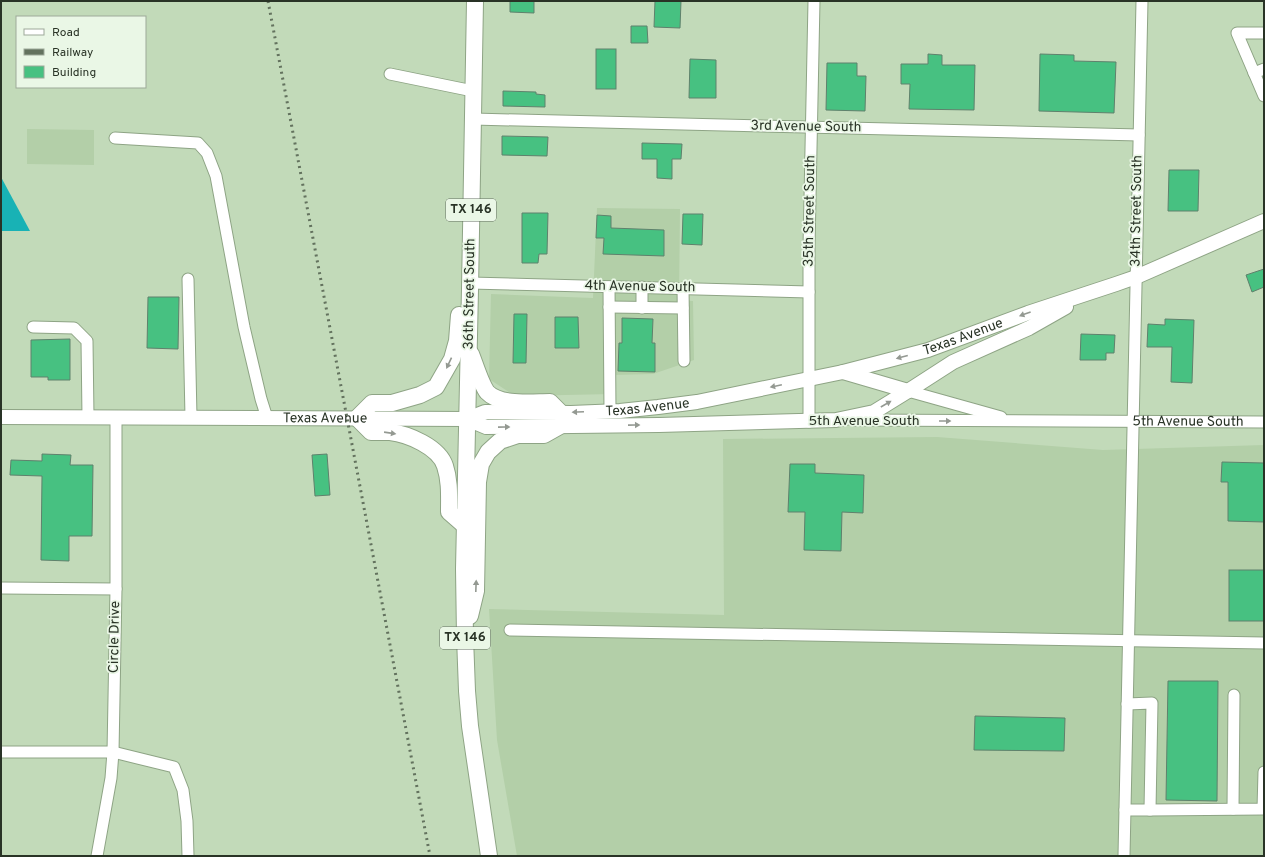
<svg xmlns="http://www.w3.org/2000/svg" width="1265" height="857" viewBox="0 0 1265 857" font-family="Overpass,sans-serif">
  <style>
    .built { fill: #b3cfa8 }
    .water { fill: #18b2b5 }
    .building { fill: #47c181; stroke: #5f816c }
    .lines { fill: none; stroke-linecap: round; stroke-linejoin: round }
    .minor-casing { stroke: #8ea485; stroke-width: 13 }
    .major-casing { stroke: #8ea485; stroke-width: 16 }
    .highway-casing { stroke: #8ea485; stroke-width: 18 }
    .minor { stroke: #fff; stroke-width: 11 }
    .major { stroke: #fff; stroke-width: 14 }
    .highway { stroke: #fff; stroke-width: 16 }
    .rail { stroke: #63725e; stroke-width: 3; stroke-dasharray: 2 4; stroke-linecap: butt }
    .oneway { fill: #949992 }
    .labels { text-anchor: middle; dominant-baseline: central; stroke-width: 3.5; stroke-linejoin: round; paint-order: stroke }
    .shield { fill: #eaf7e6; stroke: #636e60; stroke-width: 1 }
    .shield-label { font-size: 13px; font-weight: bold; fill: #293326 }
    .street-label { font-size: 14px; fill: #293326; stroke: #eaf7e6 }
  </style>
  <rect width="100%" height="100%" fill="#c2dab9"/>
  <!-- built -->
  <g class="built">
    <path d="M 27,129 L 94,130 L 94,165 L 27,164 Z"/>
    <path d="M 597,208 L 680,209 L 679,300 L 693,301 L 694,360 L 653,374 L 613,375 L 614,394 L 515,396 L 489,379 L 491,294 L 593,298 Z"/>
    <path d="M 937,437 L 1103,450 L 1264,445 L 1264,856 L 517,856 L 497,740 L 489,609 L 724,615 L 723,439 Z"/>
  </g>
  <!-- water -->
  <path class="water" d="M 1,177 L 30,231 L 1,231 Z"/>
  <!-- building -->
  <g class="building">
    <path d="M 510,1 L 534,1 L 534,13 L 510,12 Z"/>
    <path d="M 655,1 L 681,1 L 680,28 L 654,27 Z"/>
    <path d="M 631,26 L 647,26 L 648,43 L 631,43 Z"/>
    <rect x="596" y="49" width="20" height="40"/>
    <path d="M 928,54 L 942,55 L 942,65 L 975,65 L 974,110 L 909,109 L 910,84 L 901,84 L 901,64 L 928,64 Z"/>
    <path d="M 1040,54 L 1074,55 L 1074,61 L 1116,62 L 1114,113 L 1039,111 Z"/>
    <path d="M 690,59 L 716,60 L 716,98 L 689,98 Z"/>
    <path d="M 827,63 L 857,63 L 857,76 L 866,76 L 865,111 L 826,110 Z"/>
    <path d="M 503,91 L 536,92 L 536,94 L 545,95 L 545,107 L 503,106 Z"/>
    <path d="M 502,136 L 548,137 L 547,156 L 502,155 Z"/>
    <path d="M 642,143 L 682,144 L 681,159 L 672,159 L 672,179 L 657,178 L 657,159 L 642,159 Z"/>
    <path d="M 1169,170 L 1199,170 L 1198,211 L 1168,211 Z"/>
    <path d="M 522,213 L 548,213 L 547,254 L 539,254 L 538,263 L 522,263 Z"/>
    <path d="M 683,214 L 703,214 L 702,245 L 682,244 Z"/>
    <path d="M 597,215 L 611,216 L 611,228 L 664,230 L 664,256 L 603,254 L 604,238 L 596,238 Z"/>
    <path d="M 1264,269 L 1264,287 L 1252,292 L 1246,275 Z"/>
    <path d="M 148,297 L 179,297 L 178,349 L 147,348 Z"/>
    <path d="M 514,314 L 527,314 L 526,363 L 513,363 Z"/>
    <path d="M 555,317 L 578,317 L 579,348 L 555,348 Z"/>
    <path d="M 622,318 L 653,319 L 652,343 L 655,343 L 655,372 L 618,371 L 619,343 L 622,343 Z"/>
    <path d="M 1165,319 L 1194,320 L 1192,383 L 1171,382 L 1172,347 L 1147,347 L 1148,324 L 1165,325 Z"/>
    <path d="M 1081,334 L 1115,335 L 1114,353 L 1106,353 L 1106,360 L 1080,360 Z"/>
    <path d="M 70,339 L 70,380 L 48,380 L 48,377 L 31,377 L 31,340 Z"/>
    <path d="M 42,454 L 71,455 L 70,465 L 93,465 L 92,536 L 69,536 L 69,561 L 41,560 L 42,476 L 10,475 L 11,460 L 42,461 Z"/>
    <path d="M 327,454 L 330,495 L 315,496 L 312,455 Z"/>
    <path d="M 1222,462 L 1264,463 L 1264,522 L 1228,521 L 1228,482 L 1221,482 Z"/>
    <path d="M 790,464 L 815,464 L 815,473 L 864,475 L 863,513 L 842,512 L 841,551 L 804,550 L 805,512 L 788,512 Z"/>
    <rect x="1229" y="570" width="35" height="51"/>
    <path d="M 1168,681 L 1218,681 L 1217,801 L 1166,800 Z"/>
    <path d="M 975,716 L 1065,718 L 1064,751 L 974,750 Z"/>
  </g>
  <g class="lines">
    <defs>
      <g id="minor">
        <path d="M 1264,33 L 1237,33 L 1264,96"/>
        <path d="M 1254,73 L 1264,69"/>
        <path d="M 390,74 L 473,91"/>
        <path d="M 473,119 L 1139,135"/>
        <path d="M 115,138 L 198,143 L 207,153 L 216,176 L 244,327 L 261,399 L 267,418"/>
        <path d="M 188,279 L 191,417"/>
        <path d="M 470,283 L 809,292"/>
        <path d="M 609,287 L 610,411"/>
        <path d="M 683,288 L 684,361"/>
        <path d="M 609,307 L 683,308"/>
        <path d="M 642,308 L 642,287"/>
        <path d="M 33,327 L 74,328 L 87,341 L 88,417"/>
        <path d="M 908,391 L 1001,417"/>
        <path id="s1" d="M 853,420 L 1264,422"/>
        <path d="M 809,422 L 809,247 L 814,1"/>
        <path d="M 1,588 L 116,589"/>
        <path d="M 510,630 L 1264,643"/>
        <path d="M 1,752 L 113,752 L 174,767 L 183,790 L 187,821 L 188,856"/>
        <path d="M 1233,809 L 1234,695"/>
        <path d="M 1125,810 L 1150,810 L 1152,703 L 1127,704"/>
        <path d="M 1150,810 L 1263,809 L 1264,772"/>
        <path d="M 97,856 L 111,778 L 113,752 L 116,589 L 116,417"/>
        <path d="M 1124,856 L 1142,1"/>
      </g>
      <g id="major">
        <path d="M 843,372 L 908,391"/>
        <path id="s2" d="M 1,417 L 467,419 L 485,412 L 571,413 L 620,411 L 658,407 L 697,402 L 843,372 L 928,350 L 1028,313 L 1116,284 L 1136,277 L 1264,221"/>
        <path d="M 467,419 L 486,427 L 659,425 L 836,420 L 874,412 L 908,391 L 953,362 L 1029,328 L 1066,307"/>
      </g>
      <g id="highway">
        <path d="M 475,1 L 470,289 L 464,569 L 465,637 L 467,691 L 470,726 L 489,856"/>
        <path d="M 459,315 L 457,341 L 452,359 L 436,387 L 420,395 L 392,403 L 372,403 L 357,418 L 371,432 C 377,432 384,432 390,432 C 408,434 439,447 445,466 C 450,481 449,496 449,512 L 465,526"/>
        <path d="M 471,354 C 475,364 481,384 487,392 C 500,406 532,402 550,402 L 560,412"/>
        <path d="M 470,616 L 476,591 L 478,482 L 481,464 L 488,452 L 500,441 L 518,435 L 544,435 L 560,426"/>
      </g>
    </defs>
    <!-- minor casing -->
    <use href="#minor" class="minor-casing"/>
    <!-- major casing -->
    <use href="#major" class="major-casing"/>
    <!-- highway casing -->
    <use href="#highway" class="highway-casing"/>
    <!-- minor -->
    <use href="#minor" class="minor"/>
    <!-- major -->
    <use href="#major" class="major"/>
    <!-- highway -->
    <use href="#highway" class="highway"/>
    <!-- rail -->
    <path class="rail" d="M 268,1 L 430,856"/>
  </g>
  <!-- one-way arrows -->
  <defs><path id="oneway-solid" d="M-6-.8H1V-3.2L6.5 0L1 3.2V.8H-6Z"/></defs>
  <g class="oneway">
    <use href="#oneway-solid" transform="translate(1025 314) rotate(160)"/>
    <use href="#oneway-solid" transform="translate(902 357) rotate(165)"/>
    <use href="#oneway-solid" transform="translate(449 363) rotate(115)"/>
    <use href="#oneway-solid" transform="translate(776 386) rotate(168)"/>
    <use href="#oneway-solid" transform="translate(886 404) rotate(-30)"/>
    <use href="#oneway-solid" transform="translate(578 412) rotate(178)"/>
    <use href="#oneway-solid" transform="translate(945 421)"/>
    <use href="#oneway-solid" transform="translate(634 425) rotate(-1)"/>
    <use href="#oneway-solid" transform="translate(504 427) rotate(-1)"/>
    <use href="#oneway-solid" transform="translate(390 433) rotate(8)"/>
    <use href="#oneway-solid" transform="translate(476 586) rotate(-88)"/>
  </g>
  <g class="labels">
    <!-- shield labels -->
    <g class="shield">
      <rect x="446" y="199" width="50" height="22" rx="3"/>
      <rect x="440" y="627" width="50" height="22" rx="3"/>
    </g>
    <g class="shield-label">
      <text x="471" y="210">TX 146</text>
      <text x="465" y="638">TX 146</text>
    </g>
    <!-- street labels -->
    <g class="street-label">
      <text transform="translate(806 127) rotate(1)">3rd Avenue South</text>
      <text transform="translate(810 211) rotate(-89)">35th Street South</text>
      <text transform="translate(1137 211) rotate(-89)">34th Street South</text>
      <text transform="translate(640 287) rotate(1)">4th Avenue South</text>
      <text transform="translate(470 294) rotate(-89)">36th Street South</text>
      <text stroke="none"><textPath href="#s2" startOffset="972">Texas Avenue</textPath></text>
      <text stroke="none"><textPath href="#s2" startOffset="648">Texas Avenue</textPath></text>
      <text stroke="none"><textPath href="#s2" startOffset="324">Texas Avenue</textPath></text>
      <text x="864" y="421">5th Avenue South</text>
      <text stroke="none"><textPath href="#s1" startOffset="335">5th Avenue South</textPath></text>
      <text transform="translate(115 637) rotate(-89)">Circle Drive</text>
    </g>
  </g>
  <!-- border -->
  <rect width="1265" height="857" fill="none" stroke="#293326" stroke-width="4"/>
  <!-- legend -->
  <rect x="16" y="16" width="130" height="72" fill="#eaf7e6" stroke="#9da999"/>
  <rect x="24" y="29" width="20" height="6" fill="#ffffff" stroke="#9da999"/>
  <text x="52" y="36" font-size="12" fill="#293326">Road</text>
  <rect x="24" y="49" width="20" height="6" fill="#63725e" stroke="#9da999"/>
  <text x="52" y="56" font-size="12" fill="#293326">Railway</text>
  <rect x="24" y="66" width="20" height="12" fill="#47c181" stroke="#9da999"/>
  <text x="52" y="76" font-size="12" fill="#293326">Building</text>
</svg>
